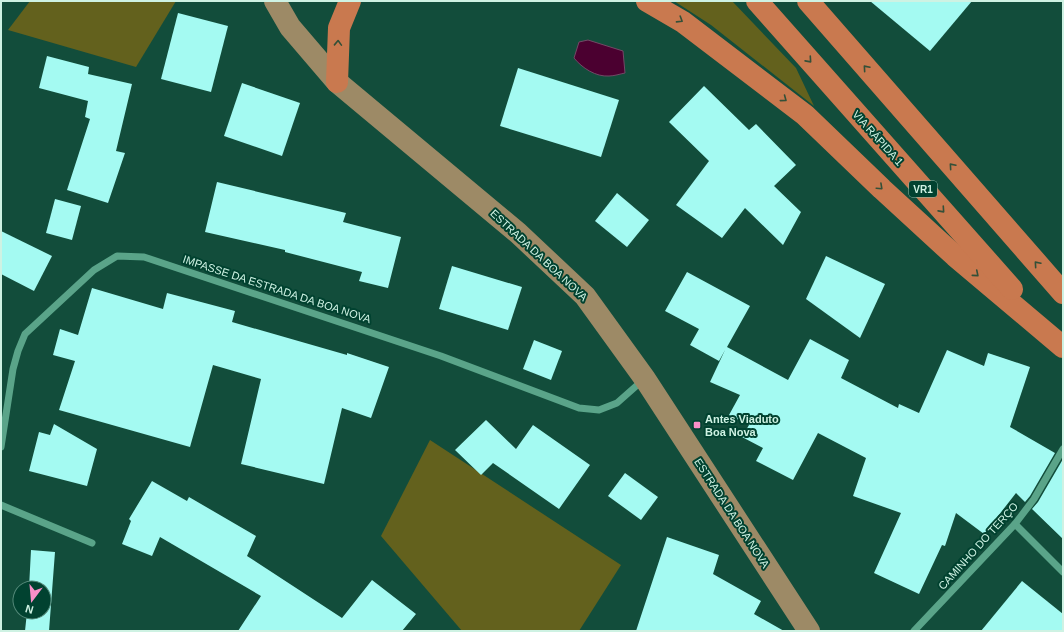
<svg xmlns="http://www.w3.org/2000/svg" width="1064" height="632" viewBox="0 0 1064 632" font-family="Helvetica,sans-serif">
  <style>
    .green { fill: #63611d }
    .water { fill: #4b0030; stroke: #724966 }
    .building { fill: #a4faf2 }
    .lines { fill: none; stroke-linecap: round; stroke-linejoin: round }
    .minor { stroke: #5aa489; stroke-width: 7 }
    .major { stroke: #9d8a66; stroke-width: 22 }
    .highway { stroke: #c9794f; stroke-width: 22 }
    .oneway { stroke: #335038 }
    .poi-dot { fill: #fa8fc8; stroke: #014230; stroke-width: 1.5 }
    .labels { text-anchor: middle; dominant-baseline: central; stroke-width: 4; stroke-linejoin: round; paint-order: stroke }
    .shield { fill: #014230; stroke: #90bdad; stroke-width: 1 }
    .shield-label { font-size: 10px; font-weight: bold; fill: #cef2e3 }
    .street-label { font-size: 11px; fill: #cef2e3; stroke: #014230 }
    .poi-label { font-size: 11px; font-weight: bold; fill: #cef2e3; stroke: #014230; text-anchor: start }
  </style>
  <rect width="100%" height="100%" fill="#124d3b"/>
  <!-- green -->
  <g class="green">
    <path d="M 30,1 L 176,1 L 136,67 L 8,30 Z"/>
    <path d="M 674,1 L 732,1 L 796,68 L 814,106 L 711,25 Z"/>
    <path d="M 430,440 L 621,565 L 579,631 L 462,631 L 381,536 Z"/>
  </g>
  <!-- water -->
  <path class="water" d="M 588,40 L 623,51 L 625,73 C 620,74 614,76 609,76 C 596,77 582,68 574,58 L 579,42 Z"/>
  <!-- building -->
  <g class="building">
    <path d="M 870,1 L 972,1 L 930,51 Z"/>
    <path d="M 178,13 L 228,26 L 211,92 L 161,79 Z"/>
    <path d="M 47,56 L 89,67 L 88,74 L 132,84 L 116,151 L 125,153 L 108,203 L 67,190 L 90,119 L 85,117 L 88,101 L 39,88 Z"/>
    <path d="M 518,68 L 619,100 L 601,157 L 500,126 Z"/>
    <path d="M 242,83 L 300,103 L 282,156 L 224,136 Z"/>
    <path d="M 704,86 L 749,130 L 756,124 L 796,165 L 774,186 L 801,212 L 783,245 L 745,208 L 722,238 L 676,205 L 709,161 L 669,122 Z"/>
    <path d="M 217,182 L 346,213 L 343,222 L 401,237 L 388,288 L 359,281 L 362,272 L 285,252 L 285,250 L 205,232 Z"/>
    <path d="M 617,193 L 649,220 L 627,247 L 595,221 Z"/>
    <path d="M 55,199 L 81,206 L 72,240 L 46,233 Z"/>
    <path d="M 1,231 L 52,256 L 34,291 L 1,274 Z"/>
    <path d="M 826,256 L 885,284 L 860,338 L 806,299 Z"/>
    <path d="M 452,266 L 522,287 L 508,330 L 439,309 Z"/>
    <path d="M 687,272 L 750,306 L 727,347 L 788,380 L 810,339 L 849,360 L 841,378 L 898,408 L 899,404 L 919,413 L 947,350 L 984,366 L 988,353 L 1030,367 L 1010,427 L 1055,453 L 1030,496 L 1025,502 L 1016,493 L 984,534 L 956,513 L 945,546 L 942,545 L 919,594 L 874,573 L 901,513 L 853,496 L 866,458 L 818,433 L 793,480 L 756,461 L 763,448 L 742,437 L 749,425 L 729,415 L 740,395 L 710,382 L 725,350 L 719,361 L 690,345 L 699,329 L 665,311 Z"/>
    <path d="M 92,288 L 163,309 L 167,293 L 235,311 L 232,322 L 347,355 L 347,353 L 389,367 L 371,418 L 342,408 L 324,484 L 241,464 L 261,379 L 213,365 L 190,447 L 59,410 L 75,361 L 53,355 L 60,329 L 78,335 Z"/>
    <path d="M 534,340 L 562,351 L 551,380 L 523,369 Z"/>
    <path d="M 486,420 L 516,449 L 533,425 L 590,465 L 559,509 L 493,463 L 481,475 L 455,450 Z"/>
    <path d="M 54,424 L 97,449 L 87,486 L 29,471 L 39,432 L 50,435 Z"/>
    <path d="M 1063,459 L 1063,539 L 1032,509 L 1038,502 Z"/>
    <path d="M 625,473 L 658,497 L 641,520 L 608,496 Z"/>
    <path d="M 152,481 L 187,501 L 189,497 L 256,536 L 247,556 L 342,618 L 372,580 L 416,614 L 402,631 L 238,631 L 261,596 L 160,537 L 152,556 L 122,544 L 131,521 L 129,519 Z"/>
    <path d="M 667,537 L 719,555 L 713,574 L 761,601 L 754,614 L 784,631 L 636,631 Z"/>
    <path d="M 31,550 L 55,552 L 49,631 L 25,631 L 27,612 L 44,612 L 44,588 L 29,588 Z"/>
    <path d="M 1022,581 L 1063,614 L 1063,631 L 981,631 Z"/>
  </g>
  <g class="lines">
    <!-- minor -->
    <g class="minor">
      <path d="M 1,447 L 13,369 L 18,351 L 25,334 L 94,270 L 117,256 L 144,257 L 441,356 L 579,408 L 599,410 L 617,403 L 643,380"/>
      <path d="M 1,505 L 92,543"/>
      <path d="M 1015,524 L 1063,572"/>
      <path d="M 914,631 L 1015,524 L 1034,499 L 1063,449"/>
    </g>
    <!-- major -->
    <path class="major" d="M 275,1 L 290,27 L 337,82 L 518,233 L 585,296 L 645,379 L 809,631"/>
    <!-- highway -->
    <g class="highway">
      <path d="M 647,1 L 683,22 L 805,115 L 882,189 L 955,256 L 1063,347"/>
      <path d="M 757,1 L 1012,289"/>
      <path d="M 808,1 L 1063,293"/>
      <path d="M 337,82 L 339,28 L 350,1"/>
    </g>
  </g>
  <!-- one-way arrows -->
  <defs><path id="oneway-chevron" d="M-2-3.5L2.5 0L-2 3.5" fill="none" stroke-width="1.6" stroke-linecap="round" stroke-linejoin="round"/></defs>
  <g class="oneway">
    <use href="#oneway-chevron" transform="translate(680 20) rotate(32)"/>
    <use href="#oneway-chevron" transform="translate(338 43) rotate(-88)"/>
    <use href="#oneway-chevron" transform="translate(809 60) rotate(48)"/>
    <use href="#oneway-chevron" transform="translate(866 68) rotate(-131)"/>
    <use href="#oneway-chevron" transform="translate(784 99) rotate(37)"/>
    <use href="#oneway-chevron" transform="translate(952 166) rotate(-131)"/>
    <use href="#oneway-chevron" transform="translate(880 187) rotate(43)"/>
    <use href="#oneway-chevron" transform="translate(942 210) rotate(48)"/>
    <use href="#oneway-chevron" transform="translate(1037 264) rotate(-131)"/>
    <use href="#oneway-chevron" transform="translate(976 274) rotate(40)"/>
  </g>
  <!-- markers -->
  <rect class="poi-dot" x="693" y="421" width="8" height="8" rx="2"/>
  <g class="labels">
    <!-- shield labels -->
    <rect class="shield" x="909" y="181" width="28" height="16" rx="3"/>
    <g class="shield-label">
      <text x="923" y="189">VR1</text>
    </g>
    <!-- street labels -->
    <g class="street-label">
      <text transform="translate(878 138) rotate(48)">VIA RÁPIDA 1</text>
      <text transform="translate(539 255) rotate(43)">ESTRADA DA BOA NOVA</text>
      <text transform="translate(277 289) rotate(18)">IMPASSE DA ESTRADA DA BOA NOVA</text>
      <text transform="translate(732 513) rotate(57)">ESTRADA DA BOA NOVA</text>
      <text transform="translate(978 546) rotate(-48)">CAMINHO DO TERÇO</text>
    </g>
    <!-- poi labels -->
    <g class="poi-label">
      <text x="705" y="419">Antes Viaduto<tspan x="705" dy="13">Boa Nova</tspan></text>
    </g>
  </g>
  <!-- border -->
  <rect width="1064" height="632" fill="none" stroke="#cef2e3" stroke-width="4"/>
  <!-- north arrow -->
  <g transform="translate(32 600) rotate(196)"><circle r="19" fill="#014230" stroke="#538878"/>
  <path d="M0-3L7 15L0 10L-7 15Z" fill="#fa8fc8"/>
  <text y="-6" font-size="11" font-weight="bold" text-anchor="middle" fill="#cef2e3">N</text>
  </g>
</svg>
